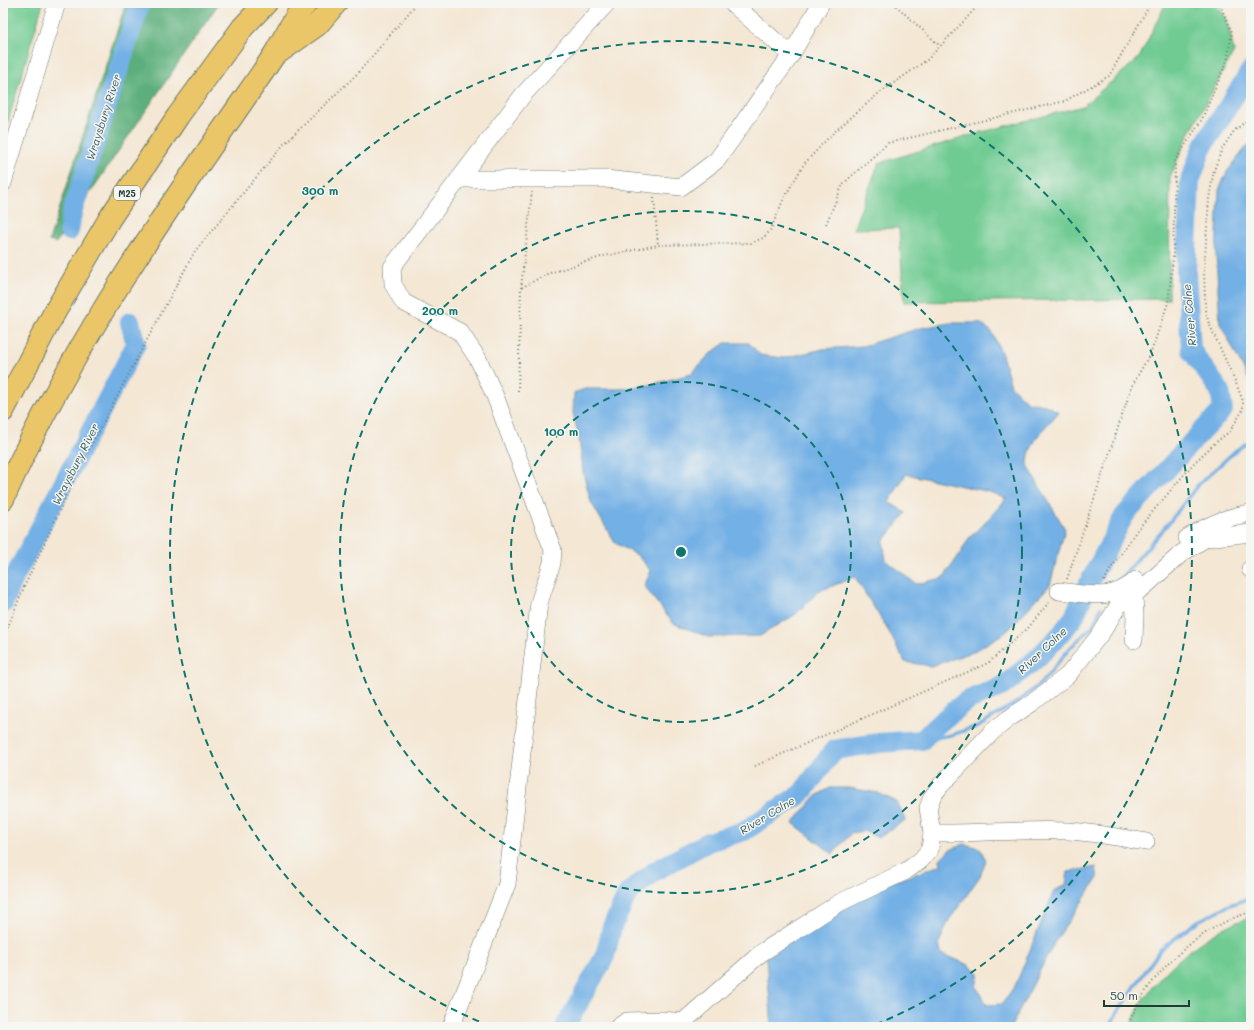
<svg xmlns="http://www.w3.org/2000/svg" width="1254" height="1030" viewBox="0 0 1254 1030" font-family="Mali,sans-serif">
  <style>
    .green { fill: #70cb92; stroke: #488463 }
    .forest { fill: #5caf7c; stroke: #3e7658 }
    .water { fill: #73b0e5; stroke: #49768c; fill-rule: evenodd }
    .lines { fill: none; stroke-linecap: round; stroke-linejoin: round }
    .stream { stroke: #73b0e5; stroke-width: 3.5 }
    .river { stroke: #73b0e5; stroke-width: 20 }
    .minor-casing { stroke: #6a786c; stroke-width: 18 }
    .highway-casing { stroke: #6a786c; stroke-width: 24 }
    .path { stroke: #6a786c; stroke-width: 2; stroke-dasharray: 1 3; stroke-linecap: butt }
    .minor { stroke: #fff; stroke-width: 17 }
    .highway { stroke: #ebc669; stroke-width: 22 }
    .ring { fill: none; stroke: #0f766e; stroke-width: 2; stroke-dasharray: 7 5 }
    .labels { text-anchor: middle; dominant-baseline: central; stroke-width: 3; stroke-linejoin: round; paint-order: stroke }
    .shield { fill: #f6f6f2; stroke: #60746d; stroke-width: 1 }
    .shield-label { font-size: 9px; font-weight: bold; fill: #1f3d34 }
    .water-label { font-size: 11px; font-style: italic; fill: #345a60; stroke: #f6f6f2 }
    .centre { fill: #0f766e; stroke: #f6f6f2; stroke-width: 2 }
    .ring-label { font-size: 12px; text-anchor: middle; font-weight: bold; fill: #0f766e; stroke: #f6f6f2; stroke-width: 3; stroke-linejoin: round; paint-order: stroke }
  </style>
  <rect width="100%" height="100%" fill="#f6f6f2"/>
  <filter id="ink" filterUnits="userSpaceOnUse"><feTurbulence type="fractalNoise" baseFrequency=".025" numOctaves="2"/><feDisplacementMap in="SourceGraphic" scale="8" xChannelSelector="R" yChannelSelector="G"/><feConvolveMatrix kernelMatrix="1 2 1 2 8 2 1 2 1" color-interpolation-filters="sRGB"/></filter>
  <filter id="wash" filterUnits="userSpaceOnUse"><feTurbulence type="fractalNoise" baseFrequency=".012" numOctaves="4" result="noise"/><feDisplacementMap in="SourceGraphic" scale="16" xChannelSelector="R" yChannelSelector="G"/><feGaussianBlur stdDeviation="0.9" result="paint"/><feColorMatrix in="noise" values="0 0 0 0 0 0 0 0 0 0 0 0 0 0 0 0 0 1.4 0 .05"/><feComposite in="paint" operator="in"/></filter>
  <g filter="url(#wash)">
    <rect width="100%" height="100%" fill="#f4e7d4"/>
    <!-- green -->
    <g class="green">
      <path d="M 3,3 L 43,3 L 3,138 Z"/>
      <path d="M 1166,3 L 1215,3 L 1227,19 L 1234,52 L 1188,136 L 1170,177 L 1169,299 L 904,302 L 899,228 L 853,229 L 879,163 L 982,132 L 1083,106 L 1139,58 Z"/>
      <path d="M 1251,917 L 1251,1024 L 1248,1027 L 1130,1027 C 1134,1019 1137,1010 1142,1002 C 1165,966 1210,929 1251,917 Z"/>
    </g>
    <!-- forest -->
    <path class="forest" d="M 126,3 L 219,3 L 56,243 L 49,241 Z"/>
    <!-- water -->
    <g class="water">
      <path d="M 1251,143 L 1251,384 L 1220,323 L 1216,255 L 1219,190 L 1227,172 L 1247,146 Z"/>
      <path d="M 950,323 L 980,323 L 992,332 L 1002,355 L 1011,386 L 1027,402 L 1045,405 L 1059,412 C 1046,426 1028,443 1028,464 C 1028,469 1060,520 1065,529 L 1050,585 L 1006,632 L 973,652 L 931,666 L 905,662 L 888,630 L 855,577 L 819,591 L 796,614 L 760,636 L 708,637 L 673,623 L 644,586 L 651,571 L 637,555 L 615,543 L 591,502 L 583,472 L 579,438 L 573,413 L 574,393 L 585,389 L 618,389 L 650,385 L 691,374 L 710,354 L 725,343 L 749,343 L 760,355 L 784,358 L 823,349 L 863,346 L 920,328 ZM 906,474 L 990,492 L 1006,499 L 982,526 L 969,538 L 960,554 L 943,578 L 916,584 L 886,560 L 883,542 L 906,513 L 889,502 Z"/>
      <path d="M 830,788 L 849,788 L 878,793 L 897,802 L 905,820 L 878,838 L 864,831 L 851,833 L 833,854 L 793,823 L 816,796 Z"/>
      <path d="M 964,844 L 980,848 L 986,861 L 980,876 L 948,922 L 939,943 L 941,954 L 967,964 L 979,973 L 976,987 L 981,994 L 987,1005 L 1002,1004 L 1016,984 L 1054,891 L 1066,885 L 1068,872 L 1096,867 L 1098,878 L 1054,943 L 1011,1027 L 772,1027 L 766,957 L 883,885 L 941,865 L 940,859 L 948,851 Z"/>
    </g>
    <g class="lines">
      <!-- stream -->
      <g class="stream">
        <path d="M 1117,583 L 1171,520 L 1197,486 L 1235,451 L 1251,440"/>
        <path d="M 922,740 L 951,735 L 978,726 L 1019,701 L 1041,683 L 1071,647 L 1093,626 L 1101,608"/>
        <path d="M 1110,1027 L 1116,1014 L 1160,950 L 1198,921 L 1232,904 L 1251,898"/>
      </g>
      <!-- river -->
      <g class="river">
        <path d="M 69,231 L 72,213 L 140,3"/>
        <path d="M 3,604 L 14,578 L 136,344 L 130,322"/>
        <path d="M 565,1027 L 605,956 L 612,927 L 628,893 L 655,871 L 708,842 L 744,831 L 801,794 L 834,750 L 878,743 L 922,740 L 938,724 L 966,701 L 1003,686 L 1035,660 L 1061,634 L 1074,617 L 1086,589 L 1124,516 L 1202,431 L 1223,410 L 1220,391 L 1191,350 L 1186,272 L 1190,181 L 1202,148 L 1251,70"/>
      </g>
    </g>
  </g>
  <g filter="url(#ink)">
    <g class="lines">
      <defs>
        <g id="minor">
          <path d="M 732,3 L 791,55"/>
          <path d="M 459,179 L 605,179 L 681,187 L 717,160 L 791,55 L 821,3"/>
          <path d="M 3,183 L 57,3"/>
          <path d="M 1187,538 C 1208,525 1226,517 1251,513"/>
          <path d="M 1250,569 L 1251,569"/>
          <path d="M 1059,591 C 1088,594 1112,602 1136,580"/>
          <path d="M 1134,640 L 1135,616 L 1134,594"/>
          <path d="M 932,833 C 977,834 1022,829 1067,831 C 1093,832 1121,838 1146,842"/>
          <path d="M 451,1027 L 507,884 L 539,603 L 552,563 L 553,550 L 495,396 L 478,359 L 460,332 L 403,302 L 393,284 L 392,267 L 523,95 L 607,3"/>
          <path d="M 618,1027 L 627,1021 L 662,1020 L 683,1022 L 761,953 L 839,903 L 906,871 L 921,860 L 930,849 L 932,833 L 928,808 L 932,797 L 941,785 L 993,731 L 1008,719 L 1032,703 L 1068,675 L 1102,632 L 1118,606 L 1145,586 L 1182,553 L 1206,538 L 1251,533"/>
        </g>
        <g id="highway">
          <path d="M 279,52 L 317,25 L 336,3"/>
          <path d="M 3,411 L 53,315 L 110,218 L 178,116 L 243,27 L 266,3"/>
          <path d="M 3,499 C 64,361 149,235 235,112 C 248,93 262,74 274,55 C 285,37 293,19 306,3"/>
        </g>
      </defs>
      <!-- minor casing -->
      <use href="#minor" class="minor-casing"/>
      <!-- highway casing -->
      <use href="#highway" class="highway-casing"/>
      <!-- path -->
      <g class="path">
        <path d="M 893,3 L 940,46"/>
        <path d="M 654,198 L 658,245"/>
        <path d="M 826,224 L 843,184 L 888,143 L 1065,101 L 1109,76 L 1151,3"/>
        <path d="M 521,288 L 532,192"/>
        <path d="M 518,391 L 521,288 L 547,274 L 604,256 L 658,245 L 751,243 L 763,238 L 770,231 L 784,198 L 804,164 L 833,133 L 878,94 L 927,60 L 964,21 L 980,3"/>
        <path d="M 1067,579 L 1132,386 L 1151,352 L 1168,303 L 1173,259 L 1175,161 L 1202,119 L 1227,61 L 1232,32 L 1219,3"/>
        <path d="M 1104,581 L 1110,570 L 1137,530 L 1193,464 L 1215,443 L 1230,431 L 1243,410 L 1243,401 L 1235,381 L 1208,321 L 1205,304 L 1204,271 L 1209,199 L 1214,170 L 1222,149 L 1234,131 L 1251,117"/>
        <path d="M 3,639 L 24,587 L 76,475 L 135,362 L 195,251 L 284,144 L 359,72 L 417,3"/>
        <path d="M 755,766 L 988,663 L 1028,628 L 1050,601"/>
        <path d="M 1127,1027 C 1131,1019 1135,1010 1139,1002 C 1162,962 1207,924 1251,912"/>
      </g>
      <!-- minor -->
      <use href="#minor" class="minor"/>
      <!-- highway -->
      <use href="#highway" class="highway"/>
    </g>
  </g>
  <!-- distance rings -->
  <g class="ring">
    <circle cx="681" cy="552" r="170"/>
    <circle cx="681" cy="552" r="341"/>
    <path d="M490 1026A511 511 0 1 1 872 1026"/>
  </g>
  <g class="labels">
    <!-- shield labels -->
    <rect class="shield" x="114" y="186" width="26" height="14" rx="3"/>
    <g class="shield-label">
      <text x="127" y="193">M25</text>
    </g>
    <!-- water labels -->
    <g class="water-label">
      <text transform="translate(103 117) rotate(-72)">Wraysbury River</text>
      <text transform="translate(1189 315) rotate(-95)">River Colne</text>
      <text transform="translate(75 464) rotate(-63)">Wraysbury River</text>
      <text transform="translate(1042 650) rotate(-43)">River Colne</text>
      <text transform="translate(767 815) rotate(-31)">River Colne</text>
    </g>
  </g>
  <circle cx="681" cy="552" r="6" class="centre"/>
  <g class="ring-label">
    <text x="320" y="195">300 m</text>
    <text x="440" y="315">200 m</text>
    <text x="561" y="436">100 m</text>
  </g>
  <!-- margin -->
  <rect width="1254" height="1030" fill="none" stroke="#f6f6f2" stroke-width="16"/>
  <!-- scale -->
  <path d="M1104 1000v6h85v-6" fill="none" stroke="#1f3d34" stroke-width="2"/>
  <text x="1110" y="1000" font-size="12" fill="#1f3d34" stroke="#f6f6f2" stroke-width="3" paint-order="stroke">50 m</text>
</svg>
